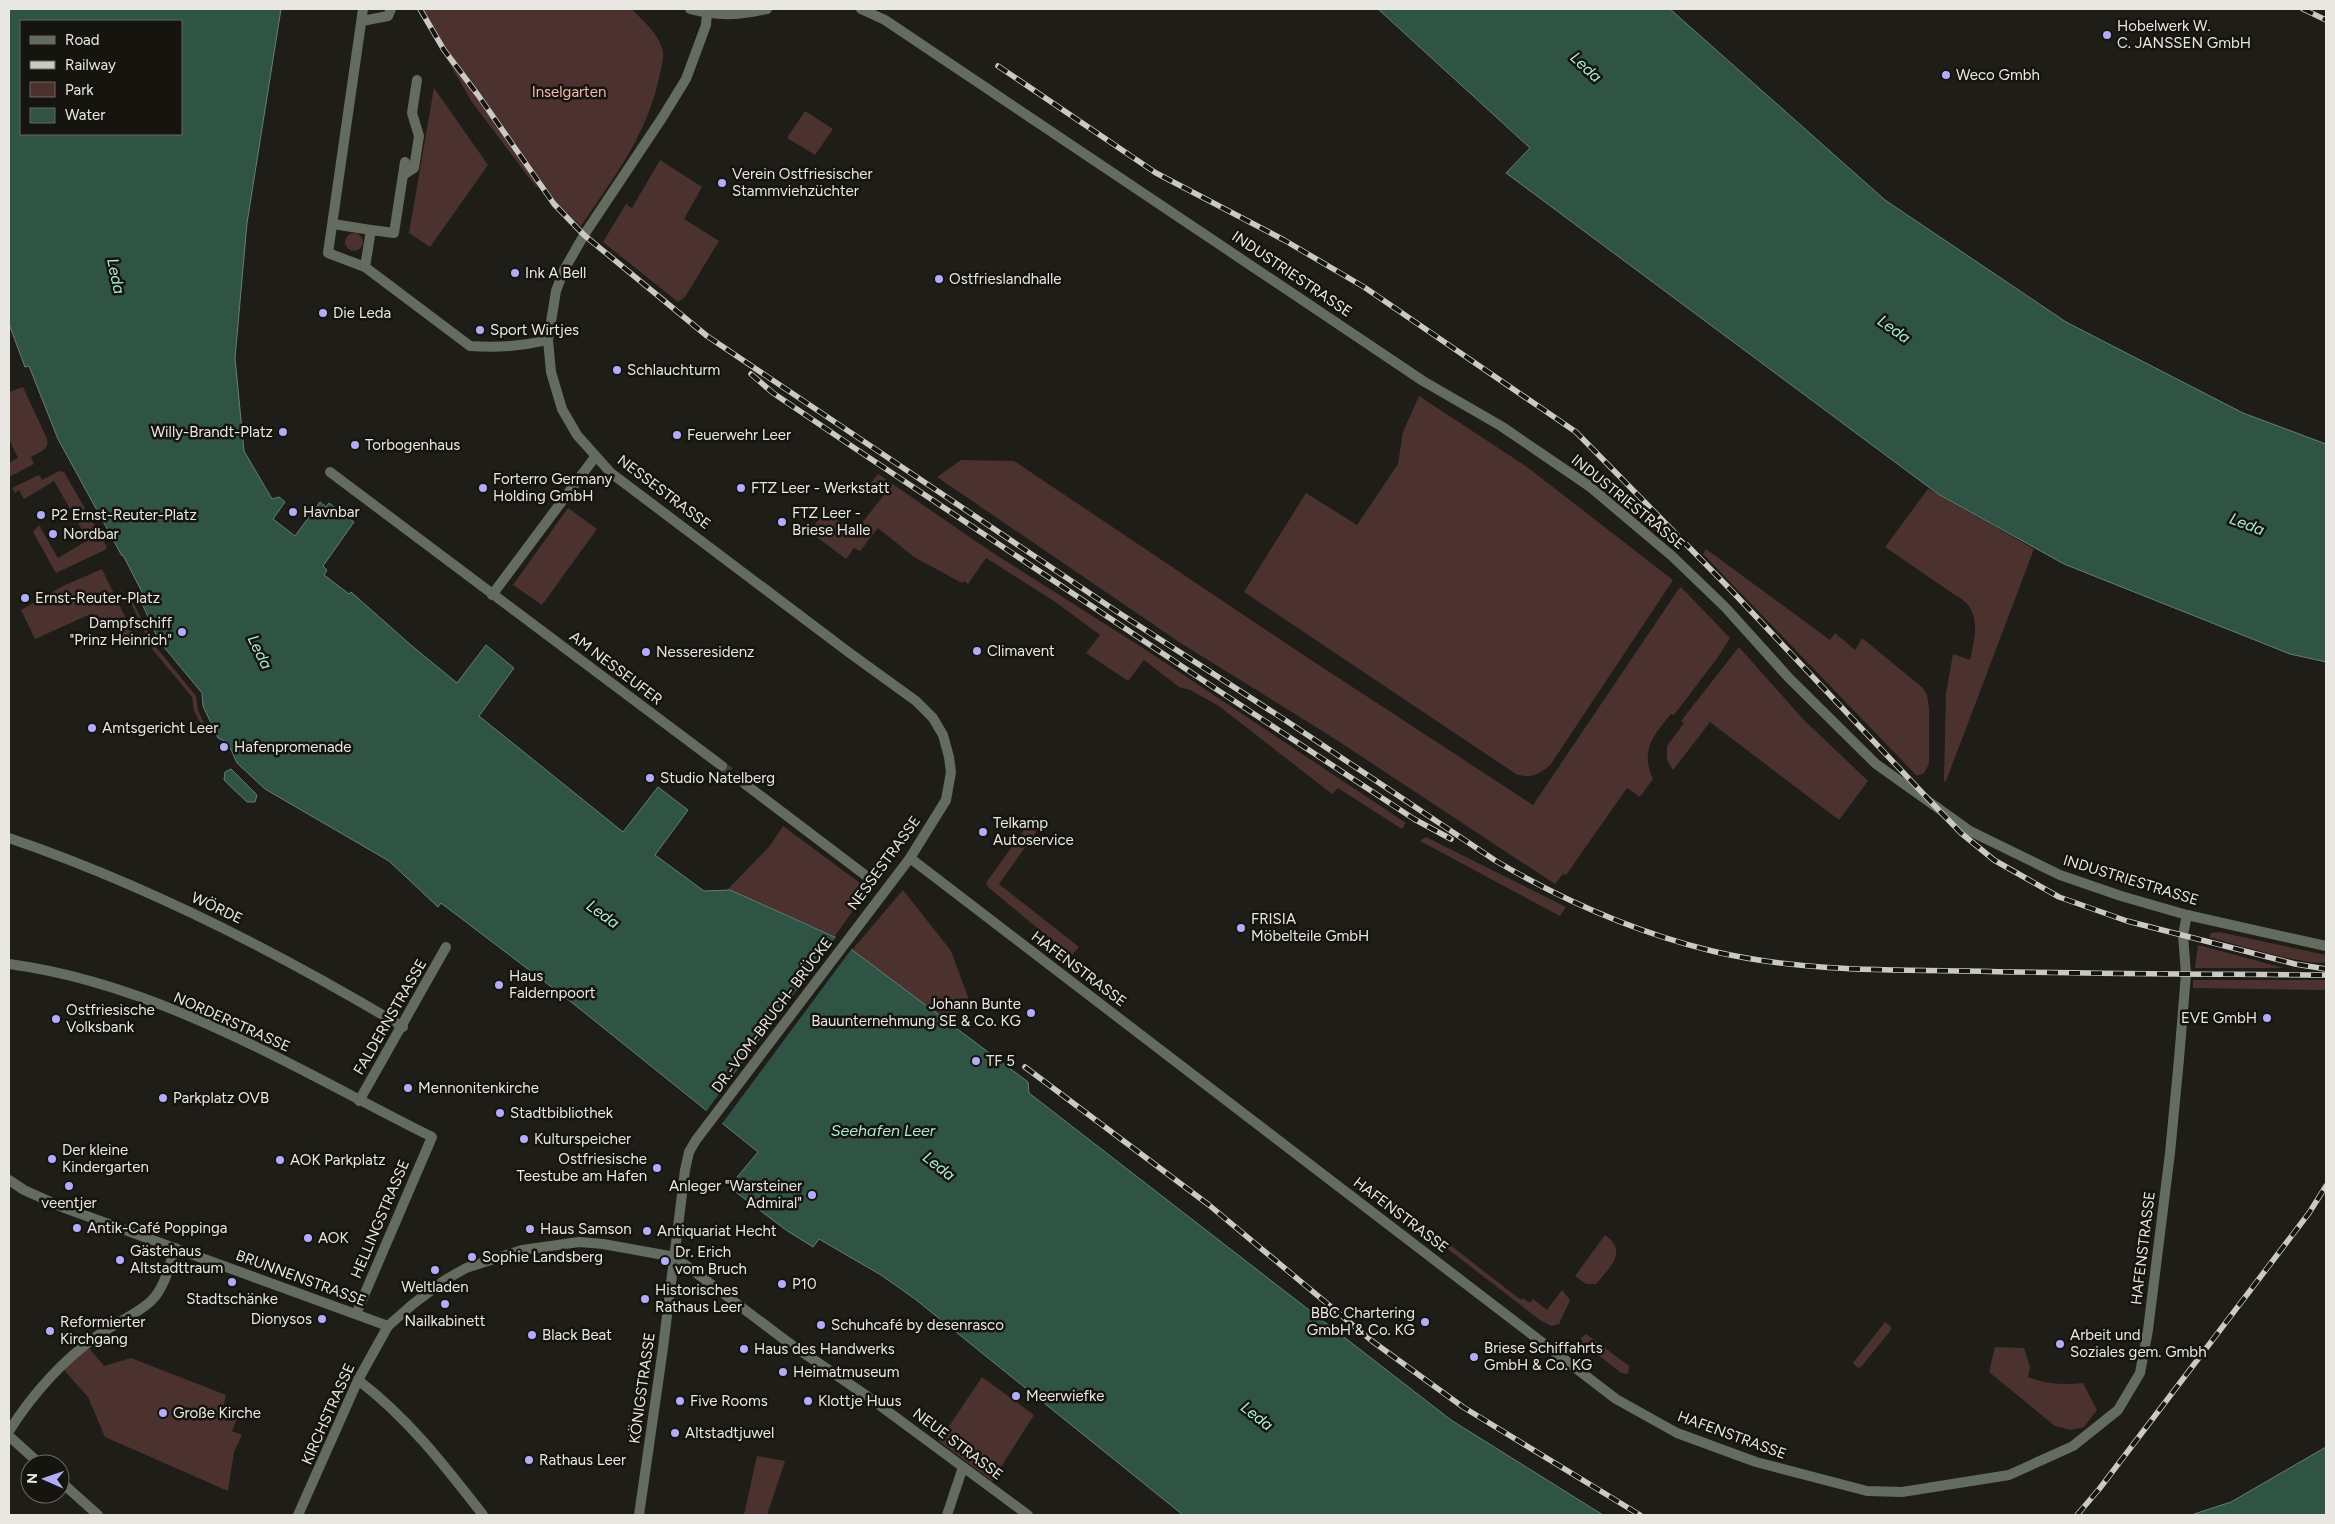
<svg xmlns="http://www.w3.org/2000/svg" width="2335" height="1524" viewBox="0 0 2335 1524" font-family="Figtree,sans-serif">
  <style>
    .green { fill: #4c322e }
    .water { fill: #2f5344; stroke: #667f73; fill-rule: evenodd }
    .pier { fill: #1e1d17 }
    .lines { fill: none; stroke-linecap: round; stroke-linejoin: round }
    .street-tunnel { stroke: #3c3b35; stroke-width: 10; stroke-dasharray: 10 5; stroke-linecap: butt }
    .street { stroke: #646b5f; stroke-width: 10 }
    .rail-casing { stroke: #cac9c4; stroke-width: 5.5 }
    .rail { stroke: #15140e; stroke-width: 4; stroke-dasharray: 11; stroke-linecap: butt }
    .poi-dot { fill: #b2adf9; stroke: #15140e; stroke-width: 2 }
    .labels { text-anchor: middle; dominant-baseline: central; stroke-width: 5; stroke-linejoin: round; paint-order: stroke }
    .poi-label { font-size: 15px; fill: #e8e7e2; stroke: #15140e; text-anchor: start }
    .park-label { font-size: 15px; fill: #f8b7ac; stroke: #15140e }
    .street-label { font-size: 15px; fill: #e8e7e2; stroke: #15140e }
    .water-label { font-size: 16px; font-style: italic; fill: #aaedd0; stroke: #15140e }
  </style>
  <rect width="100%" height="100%" fill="#1e1d17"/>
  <!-- green -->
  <g class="green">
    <path d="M 423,9 L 632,9 C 642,20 658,33 662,48 C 665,57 661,68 659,78 C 646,137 614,177 581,226 L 533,183 L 472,102 L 436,40 Z"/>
    <path d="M 434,88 L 488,165 L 430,247 L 409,233 Z"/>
    <path d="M 805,111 L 833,129 L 815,155 L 787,138 Z"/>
    <path d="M 660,160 L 702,187 L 684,219 L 719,241 L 685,297 L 678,302 L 603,242 L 626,204 L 632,208 Z"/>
    <circle cx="354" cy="242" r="9"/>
    <path d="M 23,387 L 47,439 C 50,450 39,452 31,457 L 34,464 L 9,477 L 9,463 L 18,458 L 9,439 L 9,392 Z"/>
    <path d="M 1419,396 L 1527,467 L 1673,580 L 1551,764 C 1539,775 1531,779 1516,774 L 1244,592 L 1306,493 L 1357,525 L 1398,464 L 1403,432 Z"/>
    <path d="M 961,460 L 1014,461 L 1305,656 L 1533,805 L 1678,590 L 1681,587 L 1730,638 L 1718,657 L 1674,715 L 1671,714 C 1653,736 1640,750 1653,779 L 1640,797 L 1627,788 L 1566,875 L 1563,874 L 1555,884 L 1335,739 L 1179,642 L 937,477 Z"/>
    <path d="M 59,471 L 64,472 L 107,547 L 105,550 L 56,573 L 33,532 L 39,525 L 58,558 L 88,540 L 54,481 L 24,499 L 19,490 L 15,493 L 12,488 L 39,475 L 42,480 Z"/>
    <path d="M 878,474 L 990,551 L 1143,648 L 1406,823 L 1402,829 L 1338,788 L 1332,794 L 1219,706 L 1190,690 L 1179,687 L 1144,660 L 1128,681 L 1086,653 L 1100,635 L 1054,601 L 986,558 L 968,584 L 964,581 L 962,583 L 914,557 L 878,528 L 860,551 L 854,548 L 846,559 L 810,532 L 825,510 L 854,533 L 884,495 L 870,484 Z"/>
    <path d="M 1928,489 L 2034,549 L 1946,781 L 1944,781 L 1946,693 L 1953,654 L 1970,660 C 1976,636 1982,608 1955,595 L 1885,547 Z"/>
    <path d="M 568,508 L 597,529 L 542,605 L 513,585 Z"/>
    <path d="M 1706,549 L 1830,640 L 1835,633 L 1855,650 L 1862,638 L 1923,688 L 1927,695 L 1929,708 L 1929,764 L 1924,773 L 1917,776 L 1703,554 Z"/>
    <path d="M 102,569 L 133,633 L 127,639 L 104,618 L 86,616 L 35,639 L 21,610 L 63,586 Z"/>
    <path d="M 130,596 L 155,646 L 196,696 L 198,710 L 207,729 L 204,730 L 194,711 L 192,697 L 153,650 L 128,597 Z"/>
    <path d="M 1739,647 L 1803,719 L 1868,781 L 1839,820 L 1710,722 L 1673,770 L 1667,760 L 1667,746 L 1684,723 L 1681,721 Z"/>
    <path d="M 1034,816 L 1043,822 L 999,884 L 1079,947 L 1071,956 L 988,887 L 986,883 Z"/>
    <path d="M 783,826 L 868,889 L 835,936 L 728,889 L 769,847 Z"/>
    <path d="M 1426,837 L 1566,907 L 1560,916 L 1420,841 Z"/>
    <path d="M 903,890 L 951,951 L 969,1000 L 949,1023 L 852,950 Z"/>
    <path d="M 2219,932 L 2326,955 L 2326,962 C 2314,968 2227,942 2209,937 L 2211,933 Z"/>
    <path d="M 2198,945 L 2284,968 L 2195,968 Z"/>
    <path d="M 2193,980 L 2326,980 L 2326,990 L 2193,988 Z"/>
    <path d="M 1365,1179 L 1521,1300 L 1523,1298 L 1530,1303 L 1533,1299 L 1547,1310 L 1562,1290 L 1570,1300 L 1559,1324 L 1551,1326 L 1540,1320 L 1362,1183 Z"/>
    <path d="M 1605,1235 C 1629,1252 1609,1268 1596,1284 L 1586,1284 L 1575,1276 Z"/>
    <path d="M 1885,1322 L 1891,1327 L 1891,1330 L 1861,1367 L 1858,1368 L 1853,1363 Z"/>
    <path d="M 1586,1334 L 1629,1366 L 1628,1374 L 1621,1373 L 1582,1342 L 1581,1338 Z"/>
    <path d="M 88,1347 L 104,1366 L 131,1358 L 226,1395 L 222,1411 L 238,1416 L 232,1431 L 242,1435 L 234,1452 L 228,1491 L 105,1437 L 88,1397 L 64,1370 Z"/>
    <path d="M 1995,1347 L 2024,1348 L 2030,1367 L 2028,1377 C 2047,1384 2063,1385 2083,1383 L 2097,1410 L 2084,1427 L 2071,1430 L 2055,1426 L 1989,1372 Z"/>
    <path d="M 982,1377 L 1034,1415 L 992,1481 L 939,1441 Z"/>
    <path d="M 757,1456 L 785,1461 L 767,1515 L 744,1515 Z"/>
  </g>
  <!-- water -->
  <g class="water">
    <path d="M 9,9 L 281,9 L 247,223 L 235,358 L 244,451 L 272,499 L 279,497 L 285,502 L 273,519 L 295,536 L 320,502 L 326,507 L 329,503 L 354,522 L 323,566 L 327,570 L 324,575 L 349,594 L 351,592 L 412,646 L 457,683 L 486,645 L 514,668 L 479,716 L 623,832 L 658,787 L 688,810 L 655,855 L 704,891 L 730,890 L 835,937 L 1028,1082 L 1029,1093 L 1451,1420 L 1603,1515 L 1183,1515 L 915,1299 L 881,1275 L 819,1239 L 813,1247 L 786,1230 L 729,1187 L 758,1152 L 570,1001 L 441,903 L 438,907 L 389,861 L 265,789 L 237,763 L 228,743 L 218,738 L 203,706 L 202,693 L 159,641 L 139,597 L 143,594 L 123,555 L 122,556 L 58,439 L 29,366 L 25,367 L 9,324 ZM 21,21 L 181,21 L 181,134 L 21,134 Z"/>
    <path d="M 1378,9 L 1670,9 L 1885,200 L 2066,322 L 2243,413 L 2326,444 L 2326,662 L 2290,654 L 2064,564 L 1938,494 L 1506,173 L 1530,148 Z"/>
    <path d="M 231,769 L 257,795 L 255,802 L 247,802 L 224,780 L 225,772 Z"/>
    <path d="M 2326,1447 L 2326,1515 L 2191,1515 L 2231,1502 Z"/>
  </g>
  <!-- pier -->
  <path class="pier" d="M 837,936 L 853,947 L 721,1125 L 705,1113 Z"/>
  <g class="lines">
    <!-- street-tunnel -->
    <path class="street-tunnel" d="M 722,766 L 745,784"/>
    <!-- street -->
    <g class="street">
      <path d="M 363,9 L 328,253 L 365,267 L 470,346 C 496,348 523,346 548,340"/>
      <path d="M 690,9 C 720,17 738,15 767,9"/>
      <path d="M 861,9 L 885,20 L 1423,381 L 1501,426 L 1589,486 L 1672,556 L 1725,607 L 1789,678 L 1876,764 L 1970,831 L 2060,875 L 2121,896 L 2187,915 L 2326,946"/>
      <path d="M 362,21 L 388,16 L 391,9"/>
      <path d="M 403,175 L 414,168 L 419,136 L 412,113 L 417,80"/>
      <path d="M 333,224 L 371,230 L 365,267"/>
      <path d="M 371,230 L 394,233 L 405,162"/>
      <path d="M 330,472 L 722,766"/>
      <path d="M 492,595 L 595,457"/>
      <path d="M 745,784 L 869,878"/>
      <path d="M 9,838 C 147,885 278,952 403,1027"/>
      <path d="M 910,858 L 1616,1399 L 1677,1433 L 1756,1462 L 1867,1491 L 1902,1492 L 2009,1475 L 2073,1446 L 2118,1410 L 2140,1373 L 2148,1330 L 2170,1153 L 2179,1059 L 2186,974 L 2183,935 L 2187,915"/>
      <path d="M 9,964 C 161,984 297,1070 432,1137 L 356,1314"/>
      <path d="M 359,1101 L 446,947"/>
      <path d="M 9,1180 L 24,1190 L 62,1207 L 388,1326"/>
      <path d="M 358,1380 C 408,1418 445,1466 483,1515"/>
      <path d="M 9,1431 C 32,1395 62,1361 97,1336 C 113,1324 138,1314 152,1300 C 165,1287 169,1266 175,1248"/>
      <path d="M 9,1436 L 40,1464"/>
      <path d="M 60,1481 L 98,1515"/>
      <path d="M 298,1515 L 358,1380 L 388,1326 L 413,1304 L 445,1280 L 466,1268 L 522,1250 L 579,1242 L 603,1244 L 675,1257 L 789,1343 L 867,1396 L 1028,1515"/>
      <path d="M 639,1515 L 663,1348 L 685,1170 L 689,1152 L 696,1140 L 910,858 L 946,800 L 951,772 L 949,757 L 943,735 L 933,718 L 916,701 L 851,654 L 611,473 L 577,435 L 562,409 L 551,372 L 548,340 L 556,291 L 564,270 L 584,235 L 662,118 L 686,79 L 706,25 L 707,13"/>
      <path d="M 947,1515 L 963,1467"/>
    </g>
    <defs>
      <g id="rail">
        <path d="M 420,9 L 444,50 L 478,95 L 554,204 L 584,235 L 707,336 L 1116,611 L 1285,720 L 1496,861 C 1564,901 1635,932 1712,951 C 1796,971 1882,970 1967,971 C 2087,974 2207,974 2326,975"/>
        <path d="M 2303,9 L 2326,20"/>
        <path d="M 998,66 L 1156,173 L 1284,240 L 1364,287 L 1576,432 L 1728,587 L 1931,802 L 1961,833 L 1994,860 L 2059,897 L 2127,921 L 2295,964 L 2326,969"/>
        <path d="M 751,374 L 773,393 L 853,447 L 1216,689 L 1414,819 L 1451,839"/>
        <path d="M 1025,1067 L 1209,1205 L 1372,1341 L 1463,1407 L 1640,1515"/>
        <path d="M 2077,1515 L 2100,1488 L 2309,1213 L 2326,1186"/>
      </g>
    </defs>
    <!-- rail casing -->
    <use href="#rail" class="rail-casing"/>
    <!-- rail -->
    <use href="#rail" class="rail"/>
  </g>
  <!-- markers -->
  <g class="poi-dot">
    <circle cx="2107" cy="35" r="5"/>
    <circle cx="1946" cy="75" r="5"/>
    <circle cx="722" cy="183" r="5"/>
    <circle cx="515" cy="273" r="5"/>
    <circle cx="939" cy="279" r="5"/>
    <circle cx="323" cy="313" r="5"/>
    <circle cx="480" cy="330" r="5"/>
    <circle cx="617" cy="370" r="5"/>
    <circle cx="283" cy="432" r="5"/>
    <circle cx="677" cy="435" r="5"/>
    <circle cx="355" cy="445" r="5"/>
    <circle cx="483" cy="488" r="5"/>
    <circle cx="741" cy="488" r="5"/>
    <circle cx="293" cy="512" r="5"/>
    <circle cx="41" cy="515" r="5"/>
    <circle cx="782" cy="522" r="5"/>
    <circle cx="53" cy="534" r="5"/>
    <circle cx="25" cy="598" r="5"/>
    <circle cx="182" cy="632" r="5"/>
    <circle cx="977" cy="651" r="5"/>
    <circle cx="646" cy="652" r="5"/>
    <circle cx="92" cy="728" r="5"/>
    <circle cx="224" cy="747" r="5"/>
    <circle cx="650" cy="778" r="5"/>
    <circle cx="983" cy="832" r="5"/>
    <circle cx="1241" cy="928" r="5"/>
    <circle cx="499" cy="985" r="5"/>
    <circle cx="1031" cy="1013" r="5"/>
    <circle cx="2267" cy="1018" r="5"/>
    <circle cx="56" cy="1019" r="5"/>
    <circle cx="976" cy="1061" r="5"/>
    <circle cx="408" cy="1088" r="5"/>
    <circle cx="163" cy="1098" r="5"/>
    <circle cx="500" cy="1113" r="5"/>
    <circle cx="524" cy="1139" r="5"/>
    <circle cx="52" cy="1159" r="5"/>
    <circle cx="280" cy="1160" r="5"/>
    <circle cx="657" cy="1168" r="5"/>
    <circle cx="69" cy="1186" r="5"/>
    <circle cx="812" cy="1195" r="5"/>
    <circle cx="77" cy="1228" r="5"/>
    <circle cx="530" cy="1229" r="5"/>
    <circle cx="647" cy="1231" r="5"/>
    <circle cx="308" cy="1238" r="5"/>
    <circle cx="472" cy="1257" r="5"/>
    <circle cx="120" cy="1260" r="5"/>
    <circle cx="665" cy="1261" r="5"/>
    <circle cx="435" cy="1270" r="5"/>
    <circle cx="232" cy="1282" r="5"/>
    <circle cx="782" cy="1284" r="5"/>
    <circle cx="645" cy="1299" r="5"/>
    <circle cx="445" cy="1304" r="5"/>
    <circle cx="322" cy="1319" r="5"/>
    <circle cx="1425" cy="1322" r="5"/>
    <circle cx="821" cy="1325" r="5"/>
    <circle cx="50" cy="1331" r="5"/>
    <circle cx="532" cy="1335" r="5"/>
    <circle cx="2060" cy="1344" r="5"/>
    <circle cx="744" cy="1349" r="5"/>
    <circle cx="1474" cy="1357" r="5"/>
    <circle cx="783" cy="1372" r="5"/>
    <circle cx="1016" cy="1396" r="5"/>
    <circle cx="680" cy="1401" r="5"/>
    <circle cx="808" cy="1401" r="5"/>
    <circle cx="163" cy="1413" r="5"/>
    <circle cx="675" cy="1433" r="5"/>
    <circle cx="529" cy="1460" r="5"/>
  </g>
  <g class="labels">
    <!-- poi labels -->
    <g class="poi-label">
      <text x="2117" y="26">Hobelwerk W.<tspan x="2117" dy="17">C. JANSSEN GmbH</tspan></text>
      <text x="1956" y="75">Weco Gmbh</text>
      <text x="732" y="174">Verein Ostfriesischer<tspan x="732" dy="17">Stammviehzüchter</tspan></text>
      <text x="525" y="273">Ink A Bell</text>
      <text x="949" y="279">Ostfrieslandhalle</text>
      <text x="333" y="313">Die Leda</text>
      <text x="490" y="330">Sport Wirtjes</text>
      <text x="627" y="370">Schlauchturm</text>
      <text x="273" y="432" text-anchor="end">Willy-Brandt-Platz</text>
      <text x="687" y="435">Feuerwehr Leer</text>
      <text x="365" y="445">Torbogenhaus</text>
      <text x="493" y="479">Forterro Germany<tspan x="493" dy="17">Holding GmbH</tspan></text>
      <text x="751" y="488">FTZ Leer - Werkstatt</text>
      <text x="303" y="512">Havnbar</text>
      <text x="792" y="513">FTZ Leer -<tspan x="792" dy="17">Briese Halle</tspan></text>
      <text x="51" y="515">P2 Ernst-Reuter-Platz</text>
      <text x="63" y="534">Nordbar</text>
      <text x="35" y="598">Ernst-Reuter-Platz</text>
      <text x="172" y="623" text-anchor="end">Dampfschiff<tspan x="172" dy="17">"Prinz Heinrich"</tspan></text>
      <text x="987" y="651">Climavent</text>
      <text x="656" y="652">Nesseresidenz</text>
      <text x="102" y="728">Amtsgericht Leer</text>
      <text x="234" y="747">Hafenpromenade</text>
      <text x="660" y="778">Studio Natelberg</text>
      <text x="993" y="823">Telkamp<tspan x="993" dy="17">Autoservice</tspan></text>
      <text x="1251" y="919">FRISIA<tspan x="1251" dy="17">Möbelteile GmbH</tspan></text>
      <text x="509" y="976">Haus<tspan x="509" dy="17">Faldernpoort</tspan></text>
      <text x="1021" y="1004" text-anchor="end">Johann Bunte<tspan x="1021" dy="17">Bauunternehmung SE &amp; Co. KG</tspan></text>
      <text x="66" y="1010">Ostfriesische<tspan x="66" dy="17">Volksbank</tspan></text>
      <text x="2257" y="1018" text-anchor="end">EVE GmbH</text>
      <text x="986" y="1061">TF 5</text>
      <text x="418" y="1088">Mennonitenkirche</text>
      <text x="173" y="1098">Parkplatz OVB</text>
      <text x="510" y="1113">Stadtbibliothek</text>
      <text x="534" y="1139">Kulturspeicher</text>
      <text x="62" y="1150">Der kleine<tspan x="62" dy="17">Kindergarten</tspan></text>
      <text x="647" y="1159" text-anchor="end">Ostfriesische<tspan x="647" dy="17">Teestube am Hafen</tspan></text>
      <text x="290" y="1160">AOK Parkplatz</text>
      <text x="802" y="1186" text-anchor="end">Anleger "Warsteiner<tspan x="802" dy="17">Admiral"</tspan></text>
      <text x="69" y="1203" text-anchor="middle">veentjer</text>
      <text x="87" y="1228">Antik-Café Poppinga</text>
      <text x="540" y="1229">Haus Samson</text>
      <text x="657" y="1231">Antiquariat Hecht</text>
      <text x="318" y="1238">AOK</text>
      <text x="130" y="1251">Gästehaus<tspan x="130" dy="17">Altstadttraum</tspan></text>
      <text x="675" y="1252">Dr. Erich<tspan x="675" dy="17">vom Bruch</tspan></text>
      <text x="482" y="1257">Sophie Landsberg</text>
      <text x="792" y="1284">P10</text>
      <text x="435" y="1287" text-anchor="middle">Weltladen</text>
      <text x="655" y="1290">Historisches<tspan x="655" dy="17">Rathaus Leer</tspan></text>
      <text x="232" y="1299" text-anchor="middle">Stadtschänke</text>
      <text x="1415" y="1313" text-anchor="end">BBC Chartering<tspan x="1415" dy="17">GmbH &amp; Co. KG</tspan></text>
      <text x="312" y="1319" text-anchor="end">Dionysos</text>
      <text x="445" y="1321" text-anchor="middle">Nailkabinett</text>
      <text x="60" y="1322">Reformierter<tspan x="60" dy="17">Kirchgang</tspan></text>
      <text x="831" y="1325">Schuhcafé by desenrasco</text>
      <text x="542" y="1335">Black Beat</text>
      <text x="2070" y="1335">Arbeit und<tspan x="2070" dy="17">Soziales gem. Gmbh</tspan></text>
      <text x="1484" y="1348">Briese Schiffahrts<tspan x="1484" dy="17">GmbH &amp; Co. KG</tspan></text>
      <text x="754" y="1349">Haus des Handwerks</text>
      <text x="793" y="1372">Heimatmuseum</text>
      <text x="1026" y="1396">Meerwiefke</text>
      <text x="690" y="1401">Five Rooms</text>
      <text x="818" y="1401">Klottje Huus</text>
      <text x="173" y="1413">Große Kirche</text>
      <text x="685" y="1433">Altstadtjuwel</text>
      <text x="539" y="1460">Rathaus Leer</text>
    </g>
    <!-- park labels -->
    <g class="park-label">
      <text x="569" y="92">Inselgarten</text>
    </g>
    <!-- street labels -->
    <g class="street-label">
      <text transform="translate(1292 274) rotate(34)">INDUSTRIESTRASSE</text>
      <text transform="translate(664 492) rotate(37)">NESSESTRASSE</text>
      <text transform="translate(1628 502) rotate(39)">INDUSTRIESTRASSE</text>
      <text transform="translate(616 668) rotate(37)">AM NESSEUFER</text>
      <text transform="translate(884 863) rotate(-54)">NESSESTRASSE</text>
      <text transform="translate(2131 880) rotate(17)">INDUSTRIESTRASSE</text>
      <text transform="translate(217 908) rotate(25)">WÖRDE</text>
      <text transform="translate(1079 969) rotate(37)">HAFENSTRASSE</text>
      <text transform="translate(772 1015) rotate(-53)">DR.-VOM-BRUCH- BRÜCKE</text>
      <text transform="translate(390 1017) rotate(-60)">FALDERNSTRASSE</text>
      <text transform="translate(232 1022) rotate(24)">NORDERSTRASSE</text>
      <text transform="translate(1401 1215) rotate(37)">HAFENSTRASSE</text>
      <text transform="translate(380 1219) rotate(-67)">HELLINGSTRASSE</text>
      <text transform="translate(2143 1248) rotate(-83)">HAFENSTRASSE</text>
      <text transform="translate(301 1278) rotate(20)">BRUNNENSTRASSE</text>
      <text transform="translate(642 1388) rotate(-82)">KÖNIGSTRASSE</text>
      <text transform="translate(328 1414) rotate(-66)">KIRCHSTRASSE</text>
      <text transform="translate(1732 1435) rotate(20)">HAFENSTRASSE</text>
      <text transform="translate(958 1444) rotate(37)">NEUE STRASSE</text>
    </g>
    <!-- water labels -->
    <g class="water-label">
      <text transform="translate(1586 67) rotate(43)">Leda</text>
      <text transform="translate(116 276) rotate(78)">Leda</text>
      <text transform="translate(1894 329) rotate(35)">Leda</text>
      <text transform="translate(2247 524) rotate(21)">Leda</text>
      <text transform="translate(260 652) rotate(64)">Leda</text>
      <text transform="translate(603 914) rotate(36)">Leda</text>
      <text x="883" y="1130">Seehafen Leer</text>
      <text transform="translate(939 1166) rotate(38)">Leda</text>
      <text transform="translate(1257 1416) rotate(38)">Leda</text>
    </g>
  </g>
  <!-- border -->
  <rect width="2335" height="1524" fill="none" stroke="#e8e7e2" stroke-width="20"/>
  <!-- legend -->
  <rect x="20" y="20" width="162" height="115" fill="#15140e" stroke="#696863"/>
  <rect x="30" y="36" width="25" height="8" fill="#646b5f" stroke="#696863"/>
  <text x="65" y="45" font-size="15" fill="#e8e7e2">Road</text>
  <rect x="30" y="61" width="25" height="8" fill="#cac9c4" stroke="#696863"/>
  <text x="65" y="70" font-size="15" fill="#e8e7e2">Railway</text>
  <rect x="30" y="82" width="25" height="15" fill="#4c322e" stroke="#696863"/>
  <text x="65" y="95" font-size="15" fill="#e8e7e2">Park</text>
  <rect x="30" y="108" width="25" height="15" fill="#2f5344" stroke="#696863"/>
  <text x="65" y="120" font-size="15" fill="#e8e7e2">Water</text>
  <!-- north arrow -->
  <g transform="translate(45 1479) rotate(272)"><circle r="24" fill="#15140e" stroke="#696863"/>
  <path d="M0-4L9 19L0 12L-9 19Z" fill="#b2adf9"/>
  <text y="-8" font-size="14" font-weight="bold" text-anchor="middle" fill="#e8e7e2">N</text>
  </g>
</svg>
